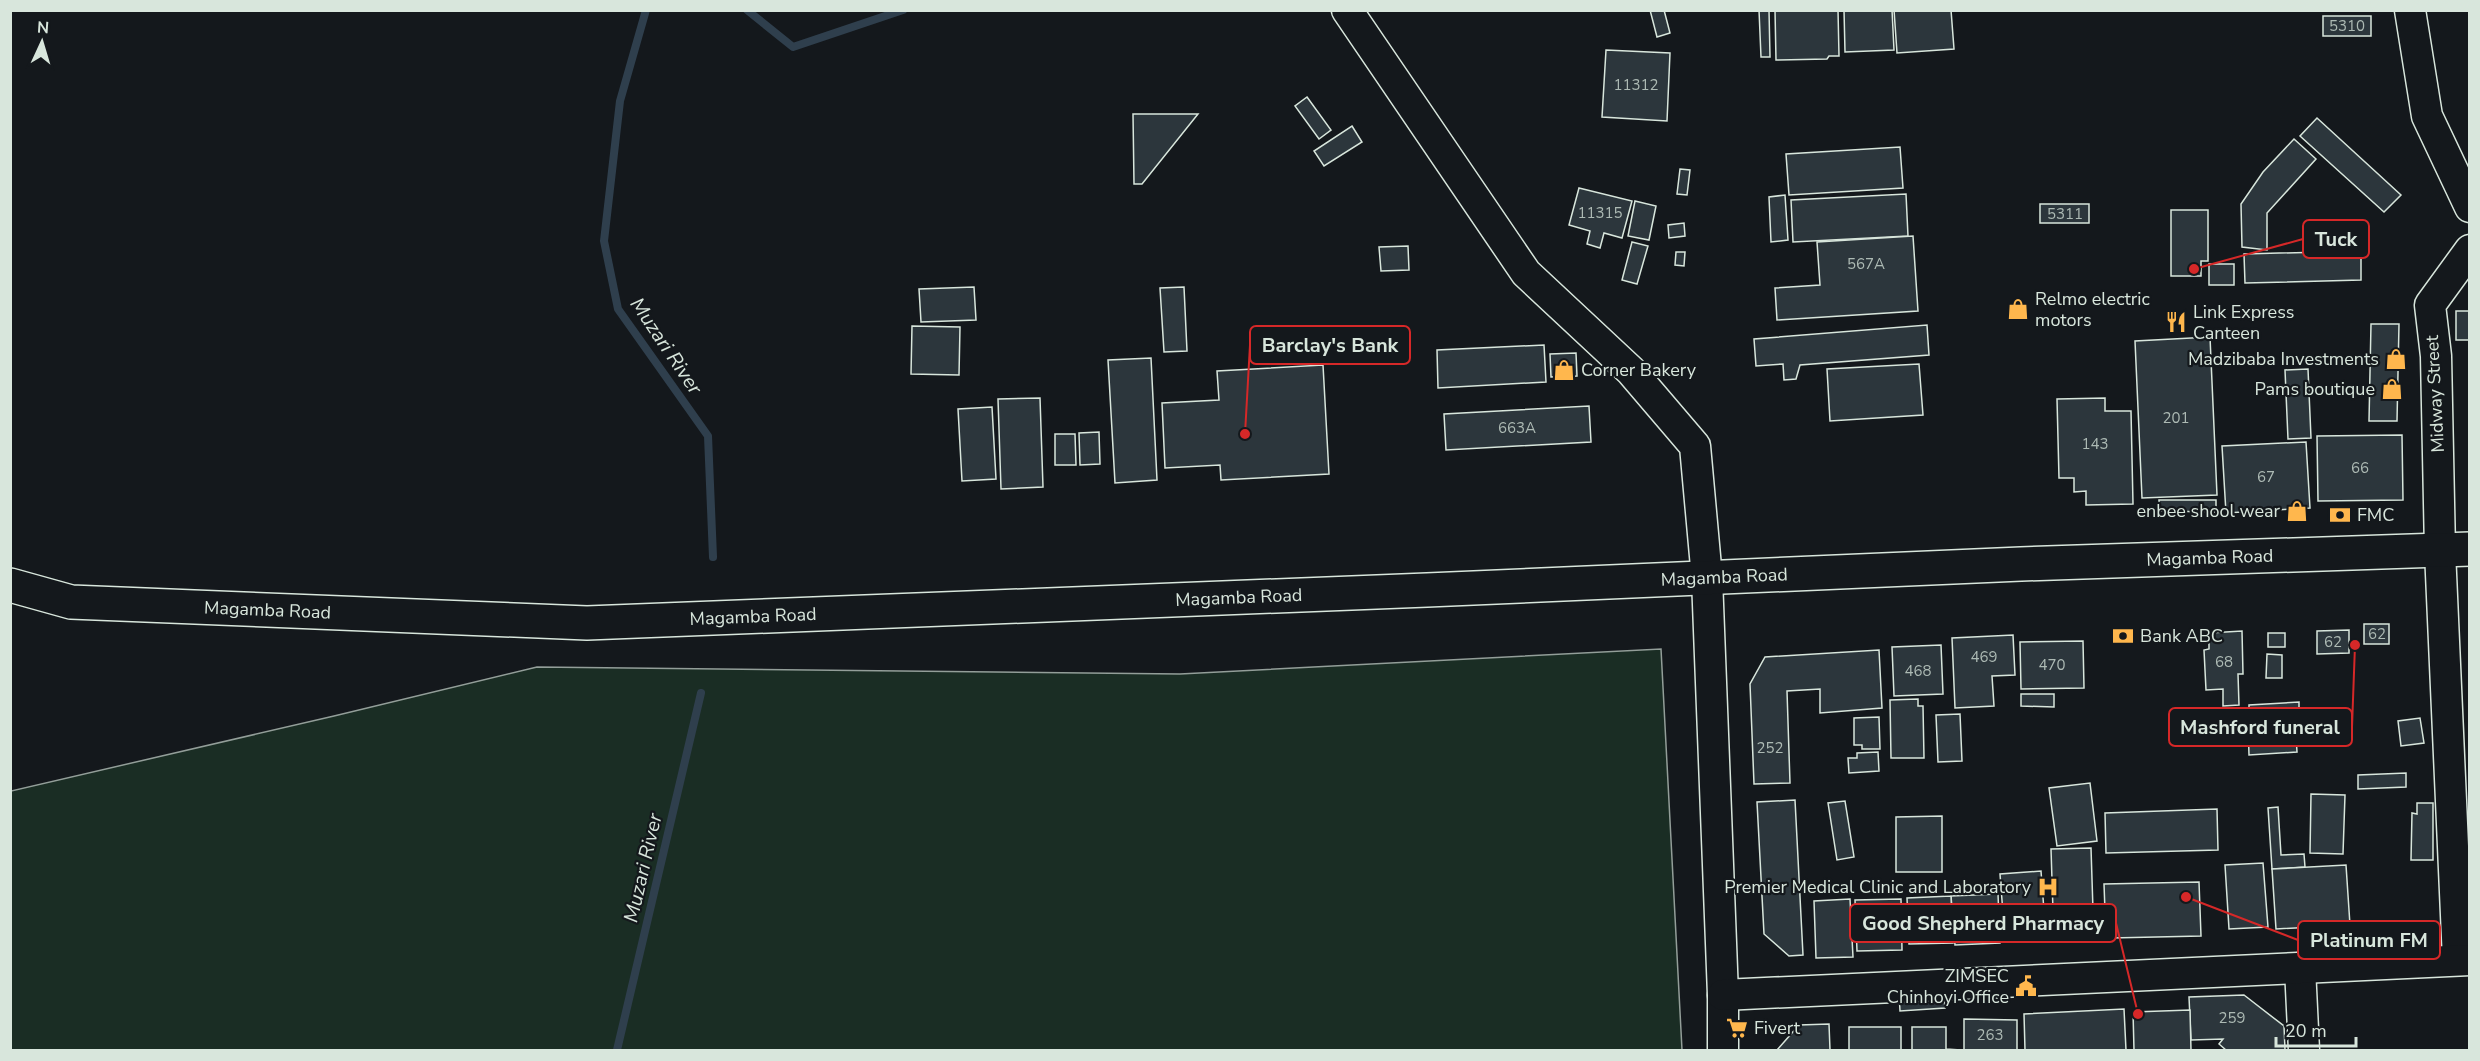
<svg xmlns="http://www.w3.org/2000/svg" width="2480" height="1061" viewBox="0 0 2480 1061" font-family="'Nunito Sans',sans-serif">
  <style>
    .green { fill: #1a2d24; stroke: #939e99; stroke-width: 1.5 }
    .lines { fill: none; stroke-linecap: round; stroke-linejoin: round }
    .stream { stroke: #2f3f4d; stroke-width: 8 }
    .building { fill: #2c363c; stroke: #d8e6dc; stroke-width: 1.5 }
    .minor-casing { stroke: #d8e6dc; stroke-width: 33 }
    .highway-casing { stroke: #d8e6dc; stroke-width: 36 }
    .minor { stroke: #14181c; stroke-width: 30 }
    .highway { stroke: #14181c; stroke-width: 33 }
    .labels { text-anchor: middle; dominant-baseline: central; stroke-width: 4.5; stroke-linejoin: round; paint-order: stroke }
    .number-label { font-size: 15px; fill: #adbab4 }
    .poi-label { font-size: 18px; fill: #d8e6dc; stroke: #14181c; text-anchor: start }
    .street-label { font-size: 18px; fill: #d8e6dc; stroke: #14181c }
    .water-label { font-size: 20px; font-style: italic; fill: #d8e6dc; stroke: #14181c }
    .leader { fill: none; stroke: #d62828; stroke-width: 2 }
    .callout-dot { fill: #d62828; stroke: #14181c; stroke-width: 2 }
    .callout { fill: #14181c; stroke: #d62828; stroke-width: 2 }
    .callout-label { font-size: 20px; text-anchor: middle; font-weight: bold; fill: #d8e6dc }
  </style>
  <rect width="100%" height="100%" fill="#14181c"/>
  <!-- green -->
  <path class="green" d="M 1661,649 L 1682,1050 L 11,1050 L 11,791 L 334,716 L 537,667 L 1180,674 Z"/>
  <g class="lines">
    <!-- stream -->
    <g class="stream">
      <path d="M 646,10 L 620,101 L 604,241 L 618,309 L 708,436 L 713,557"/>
      <path d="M 747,10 L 793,47 L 903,10"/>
      <path d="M 617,1050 L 701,693"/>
    </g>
  </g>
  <!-- building -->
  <g class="building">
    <path d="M 1650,10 L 1664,10 L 1670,33 L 1657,37 Z"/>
    <path d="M 1759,10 L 1769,10 L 1770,57 L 1761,57 Z"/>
    <path d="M 1775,10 L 1838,10 L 1839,56 L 1829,56 L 1827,59 L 1776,60 Z"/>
    <path d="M 1844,10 L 1892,10 L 1894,50 L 1845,52 Z"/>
    <path d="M 1894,10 L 1951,10 L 1954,49 L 1897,53 Z"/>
    <rect x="2323" y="16" width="48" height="20"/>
    <path d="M 1606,50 L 1670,53 L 1667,121 L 1602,117 Z"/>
    <path d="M 1307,97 L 1331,130 L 1319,139 L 1295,106 Z"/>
    <path d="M 1133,114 L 1198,114 L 1142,184 L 1134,184 Z"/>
    <path d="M 2317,118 L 2401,195 L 2384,212 L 2300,136 Z"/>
    <path d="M 1352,126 L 1362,142 L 1324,166 L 1314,151 Z"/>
    <path d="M 2294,139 L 2316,159 L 2267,213 L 2267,250 L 2242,247 L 2241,204 L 2263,172 Z"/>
    <path d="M 1900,147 L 1903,188 L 1789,195 L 1786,154 Z"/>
    <path d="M 1680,169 L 1690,170 L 1687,195 L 1677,194 Z"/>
    <path d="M 1579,188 L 1632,201 L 1622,238 L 1604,233 L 1600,248 L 1587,244 L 1590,231 L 1569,225 Z"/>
    <path d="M 1906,194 L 1908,236 L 1793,242 L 1791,200 Z"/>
    <path d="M 1785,195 L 1788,240 L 1771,242 L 1769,197 Z"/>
    <path d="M 1635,201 L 1656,206 L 1649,240 L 1628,236 Z"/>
    <rect x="2040" y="204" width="49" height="19"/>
    <path d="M 2171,210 L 2208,210 L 2208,261 L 2201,261 L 2201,276 L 2171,276 Z"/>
    <path d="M 1684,223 L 1685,236 L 1669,238 L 1668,225 Z"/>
    <path d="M 1913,236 L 1918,311 L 1777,320 L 1775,288 L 1820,285 L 1817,242 Z"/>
    <path d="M 1632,242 L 1648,246 L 1637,284 L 1622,280 Z"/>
    <path d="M 1408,246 L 1409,270 L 1381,271 L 1379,247 Z"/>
    <path d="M 2361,251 L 2361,280 L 2245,283 L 2244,254 Z"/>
    <path d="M 1676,252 L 1685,252 L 1684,266 L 1675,265 Z"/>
    <rect x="2209" y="264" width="25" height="21"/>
    <path d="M 974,287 L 976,320 L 921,322 L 919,289 Z"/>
    <path d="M 1184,287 L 1187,351 L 1164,352 L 1160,288 Z"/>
    <rect x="2456" y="311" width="14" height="29"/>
    <path d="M 2371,324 L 2399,324 L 2397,421 L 2369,421 Z"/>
    <path d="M 1927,325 L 1929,355 L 1800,365 L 1796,379 L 1784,380 L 1783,364 L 1756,366 L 1754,339 Z"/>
    <path d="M 912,326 L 960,327 L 959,375 L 911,374 Z"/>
    <path d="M 2210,337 L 2217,495 L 2142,498 L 2135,341 Z"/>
    <path d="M 1544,345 L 1546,382 L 1438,388 L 1437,350 Z"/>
    <path d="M 1576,353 L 1577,376 L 1551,377 L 1550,354 Z"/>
    <path d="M 1151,358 L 1157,480 L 1115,483 L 1108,360 Z"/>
    <path d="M 1919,364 L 1923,415 L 1830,421 L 1827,369 Z"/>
    <path d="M 1323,365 L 1329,474 L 1221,480 L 1220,465 L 1165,468 L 1162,403 L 1219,400 L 1217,371 Z"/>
    <path d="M 2308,369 L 2311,438 L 2288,439 L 2285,370 Z"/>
    <path d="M 1040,398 L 1043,487 L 1001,489 L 998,399 Z"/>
    <path d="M 2105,398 L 2105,411 L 2131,411 L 2133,504 L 2086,505 L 2086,491 L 2074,492 L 2074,478 L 2059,478 L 2057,399 Z"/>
    <path d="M 1589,406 L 1591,442 L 1446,450 L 1444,414 Z"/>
    <path d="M 992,407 L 996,479 L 962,481 L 958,409 Z"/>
    <path d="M 1099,432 L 1100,464 L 1080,465 L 1079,433 Z"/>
    <path d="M 1055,434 L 1075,434 L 1076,465 L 1055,465 Z"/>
    <path d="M 2402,435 L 2403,500 L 2318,501 L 2317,436 Z"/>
    <path d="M 2306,442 L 2310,508 L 2226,513 L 2222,446 Z"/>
    <path d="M 2159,500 L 2216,500 L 2216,512 L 2159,511 Z"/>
    <rect x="2364" y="624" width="25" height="20"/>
    <path d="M 2349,630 L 2349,653 L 2317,654 L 2317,631 Z"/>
    <path d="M 2242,631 L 2243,674 L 2238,674 L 2239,705 L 2223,706 L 2223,689 L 2206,690 L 2204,650 L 2209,649 L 2209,633 Z"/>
    <rect x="2268" y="633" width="17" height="14"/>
    <path d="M 2013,635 L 2015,675 L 1992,676 L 1994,706 L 1955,708 L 1952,638 Z"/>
    <path d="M 2083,641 L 2084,688 L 2021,689 L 2020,642 Z"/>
    <path d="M 1941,645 L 1943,694 L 1894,696 L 1892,647 Z"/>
    <path d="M 1879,650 L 1882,708 L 1820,713 L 1820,689 L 1787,691 L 1790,783 L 1754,784 L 1750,684 L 1765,657 Z"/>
    <path d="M 2267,654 L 2282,655 L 2282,678 L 2266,678 Z"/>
    <path d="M 2021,694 L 2054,694 L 2054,707 L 2021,706 Z"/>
    <path d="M 1918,699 L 1918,706 L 1923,706 L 1924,758 L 1891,758 L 1890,700 Z"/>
    <path d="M 2299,702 L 2299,714 L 2249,717 L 2249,705 Z"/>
    <path d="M 1960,714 L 1962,761 L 1938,762 L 1936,715 Z"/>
    <path d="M 1879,717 L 1880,749 L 1862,749 L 1862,745 L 1854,745 L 1854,718 Z"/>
    <path d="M 2420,718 L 2424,743 L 2401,746 L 2398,721 Z"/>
    <path d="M 2295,721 L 2297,752 L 2249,755 L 2248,724 Z"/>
    <path d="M 1878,752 L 1879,771 L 1849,773 L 1848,758 L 1857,758 L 1857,753 Z"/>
    <path d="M 2406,773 L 2406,787 L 2358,789 L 2358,775 Z"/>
    <path d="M 2090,783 L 2097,841 L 2057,846 L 2049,788 Z"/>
    <path d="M 2311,794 L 2345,795 L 2343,854 L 2310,853 Z"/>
    <path d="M 1795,800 L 1803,955 L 1789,956 L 1764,934 L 1757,802 Z"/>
    <path d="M 1845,801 L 1854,857 L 1837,860 L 1828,803 Z"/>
    <path d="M 2417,803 L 2433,803 L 2433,860 L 2411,860 L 2412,813 L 2417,814 Z"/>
    <path d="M 2278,807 L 2281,855 L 2304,854 L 2305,867 L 2272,869 L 2268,808 Z"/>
    <path d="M 2217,809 L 2218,850 L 2106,853 L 2105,813 Z"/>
    <path d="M 1942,816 L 1942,872 L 1896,872 L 1896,817 Z"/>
    <path d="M 2091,848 L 2094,941 L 2054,942 L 2051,849 Z"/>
    <path d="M 2263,863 L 2268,927 L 2229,929 L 2225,865 Z"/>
    <path d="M 2346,865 L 2350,925 L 2276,929 L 2272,869 Z"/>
    <path d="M 2041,871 L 2046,937 L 2005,940 L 2000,874 Z"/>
    <path d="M 2199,882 L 2201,936 L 2111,938 L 2111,911 L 2105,911 L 2104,884 Z"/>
    <path d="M 1998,894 L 2000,943 L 1955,945 L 1951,896 Z"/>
    <path d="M 1951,896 L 1953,943 L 1909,944 L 1907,898 Z"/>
    <path d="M 1850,899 L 1853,957 L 1816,958 L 1814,901 Z"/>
    <path d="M 1901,899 L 1902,950 L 1857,951 L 1855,900 Z"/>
    <path d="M 1943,990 L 1945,1008 L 1900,1011 L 1899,993 Z"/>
    <path d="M 2244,995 L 2284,1026 L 2285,1050 L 2226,1050 L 2219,1044 L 2223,1039 L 2191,1040 L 2189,997 Z"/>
    <path d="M 2124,1009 L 2126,1050 L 2025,1050 L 2024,1014 Z"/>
    <path d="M 2190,1010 L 2191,1050 L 2134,1050 L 2133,1012 Z"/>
    <path d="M 1964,1019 L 2017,1020 L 2017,1050 L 1964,1050 Z"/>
    <path d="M 1829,1024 L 1830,1050 L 1777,1050 L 1799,1025 Z"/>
    <rect x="1849" y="1027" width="52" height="23"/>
    <path d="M 1912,1027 L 1946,1027 L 1946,1049 L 1961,1050 L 1912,1050 Z"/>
  </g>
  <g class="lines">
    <defs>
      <g id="minor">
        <path d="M 1347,10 L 1526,273 L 1631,371 L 1695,446 L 1707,578 L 1723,995 L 1723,1050"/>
        <path d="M 2410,10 L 2427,116 L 2470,207"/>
        <path d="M 2458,960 L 2440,551 L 2436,356 L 2430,305 L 2470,250"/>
        <path d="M 2300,968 L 2304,1050"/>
        <path d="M 1723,995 L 2470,960"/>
      </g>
      <g id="highway">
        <path id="s1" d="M 10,585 L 71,602 L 587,623 L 1427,590 L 2021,564 L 2470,549"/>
      </g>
    </defs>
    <!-- minor casing -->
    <use href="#minor" class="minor-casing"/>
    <!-- highway casing -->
    <use href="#highway" class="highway-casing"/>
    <!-- minor -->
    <use href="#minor" class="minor"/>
    <!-- highway -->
    <use href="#highway" class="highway"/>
  </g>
  <!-- icons -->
  <defs>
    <symbol id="shop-bare" viewBox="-9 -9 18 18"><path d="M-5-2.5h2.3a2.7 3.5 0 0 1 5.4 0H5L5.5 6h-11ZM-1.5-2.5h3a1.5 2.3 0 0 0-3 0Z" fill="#ffb74d" stroke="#14181c" stroke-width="2.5" paint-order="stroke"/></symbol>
    <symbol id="restaurant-bare" viewBox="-9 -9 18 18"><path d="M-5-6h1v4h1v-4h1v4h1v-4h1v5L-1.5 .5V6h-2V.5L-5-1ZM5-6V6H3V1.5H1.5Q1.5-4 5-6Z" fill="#ffb74d" stroke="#14181c" stroke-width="2.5" paint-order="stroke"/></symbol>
    <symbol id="bank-bare" viewBox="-9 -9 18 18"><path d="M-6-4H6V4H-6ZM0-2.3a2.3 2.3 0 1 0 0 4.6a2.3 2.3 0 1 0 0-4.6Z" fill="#ffb74d" stroke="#14181c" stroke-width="2.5" paint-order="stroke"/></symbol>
    <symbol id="hospital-bare" viewBox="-9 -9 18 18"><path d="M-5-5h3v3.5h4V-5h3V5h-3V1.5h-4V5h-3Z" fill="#ffb74d" stroke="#14181c" stroke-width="2.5" paint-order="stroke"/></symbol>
    <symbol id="civic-bare" viewBox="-9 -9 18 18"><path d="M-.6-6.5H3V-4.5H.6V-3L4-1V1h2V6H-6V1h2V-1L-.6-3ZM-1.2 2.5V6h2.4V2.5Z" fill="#ffb74d" stroke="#14181c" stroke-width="2.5" paint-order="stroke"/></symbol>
    <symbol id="supermarket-bare" viewBox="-9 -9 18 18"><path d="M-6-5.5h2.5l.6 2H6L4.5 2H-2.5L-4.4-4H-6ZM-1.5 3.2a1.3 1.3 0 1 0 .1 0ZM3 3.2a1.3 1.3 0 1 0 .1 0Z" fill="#ffb74d" stroke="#14181c" stroke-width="2.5" paint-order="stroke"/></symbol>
  </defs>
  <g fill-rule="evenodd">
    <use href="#shop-bare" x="2003" y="294" width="30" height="30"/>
    <use href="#restaurant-bare" x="2161" y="307" width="30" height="30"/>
    <use href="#shop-bare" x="2381" y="344" width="30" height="30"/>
    <use href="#shop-bare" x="1549" y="355" width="30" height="30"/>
    <use href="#shop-bare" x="2377" y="374" width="30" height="30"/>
    <use href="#shop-bare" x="2282" y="496" width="30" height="30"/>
    <use href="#bank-bare" x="2325" y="500" width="30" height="30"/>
    <use href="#bank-bare" x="2108" y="621" width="30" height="30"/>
    <use href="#hospital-bare" x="2033" y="872" width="30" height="30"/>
    <use href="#civic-bare" x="2011" y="971" width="30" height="30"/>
    <use href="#supermarket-bare" x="1722" y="1013" width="30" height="30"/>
  </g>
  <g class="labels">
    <!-- number labels -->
    <g class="number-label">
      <text x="2347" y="26">5310</text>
      <text x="1636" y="85">11312</text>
      <text x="1600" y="213">11315</text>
      <text x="2065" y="214">5311</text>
      <text x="1866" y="264">567A</text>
      <text x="2176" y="418">201</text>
      <text x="1517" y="428">663A</text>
      <text x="2095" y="444">143</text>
      <text x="2360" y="468">66</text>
      <text x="2266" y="477">67</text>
      <text x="2377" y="634">62</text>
      <text x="2333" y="642">62</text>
      <text x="1984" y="657">469</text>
      <text x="2224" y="662">68</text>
      <text x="2052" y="665">470</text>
      <text x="1918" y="671">468</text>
      <text x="1770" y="748">252</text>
      <text x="2232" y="1018">259</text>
      <text x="1990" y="1035">263</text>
    </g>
    <!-- poi labels -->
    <g class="poi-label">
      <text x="2035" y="299">Relmo electric<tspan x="2035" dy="21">motors</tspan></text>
      <text x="2193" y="312">Link Express<tspan x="2193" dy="21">Canteen</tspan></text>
      <text x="2379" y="359" text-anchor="end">Madzibaba Investments</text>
      <text x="1581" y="370">Corner Bakery</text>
      <text x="2375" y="389" text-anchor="end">Pams boutique</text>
      <text x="2280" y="511" text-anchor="end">enbee shool wear</text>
      <text x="2357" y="515">FMC</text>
      <text x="2140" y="636">Bank ABC</text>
      <text x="2031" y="887" text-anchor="end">Premier Medical Clinic and Laboratory</text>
      <text x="2009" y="976" text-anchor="end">ZIMSEC<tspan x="2009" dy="21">Chinhoyi Office</tspan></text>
      <text x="1754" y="1028">Fivert</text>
    </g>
    <!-- street labels -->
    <g class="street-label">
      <text transform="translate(2435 394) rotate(-93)">Midway Street</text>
      <text stroke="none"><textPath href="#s1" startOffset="2204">Magamba Road</textPath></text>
      <text stroke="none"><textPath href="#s1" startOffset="1718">Magamba Road</textPath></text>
      <text stroke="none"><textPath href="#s1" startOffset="1232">Magamba Road</textPath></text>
      <text stroke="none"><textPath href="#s1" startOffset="260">Magamba Road</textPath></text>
      <text stroke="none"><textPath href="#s1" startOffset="746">Magamba Road</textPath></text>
    </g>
    <!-- water labels -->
    <g class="water-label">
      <text transform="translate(666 346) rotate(56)">Muzari River</text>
      <text transform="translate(643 868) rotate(-77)">Muzari River</text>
    </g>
  </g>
  <!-- callouts -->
  <path class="leader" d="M2194 269L2303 239M1245 434L1250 345M2355 645L2352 727M2138 1014L2116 923M2186 897L2298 940"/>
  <g class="callout-dot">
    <circle cx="2194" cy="269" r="6"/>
    <circle cx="1245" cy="434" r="6"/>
    <circle cx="2355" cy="645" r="6"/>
    <circle cx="2138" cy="1014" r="6"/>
    <circle cx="2186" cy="897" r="6"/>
  </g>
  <g class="callout">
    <rect x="2303" y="220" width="66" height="38" rx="6"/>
    <rect x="1250" y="326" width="160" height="38" rx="6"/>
    <rect x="2169" y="708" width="183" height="38" rx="6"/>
    <rect x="1850" y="904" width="266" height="38" rx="6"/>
    <rect x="2298" y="921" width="142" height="38" rx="6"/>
  </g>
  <g class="callout-label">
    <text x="2336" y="246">Tuck</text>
    <text x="1330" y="352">Barclay's Bank</text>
    <text x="2260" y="734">Mashford funeral</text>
    <text x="1983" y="930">Good Shepherd Pharmacy</text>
    <text x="2369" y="947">Platinum FM</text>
  </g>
  <!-- border -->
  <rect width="2480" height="1061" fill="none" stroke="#d8e6dc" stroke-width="24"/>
  <!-- north arrow -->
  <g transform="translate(42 42) rotate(4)" stroke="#14181c" stroke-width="4.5" paint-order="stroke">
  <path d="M0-4.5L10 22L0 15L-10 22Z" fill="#d8e6dc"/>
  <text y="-9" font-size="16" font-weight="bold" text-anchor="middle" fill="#d8e6dc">N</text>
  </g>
  <!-- scale -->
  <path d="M2276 1037v9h80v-9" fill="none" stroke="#d8e6dc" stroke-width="3"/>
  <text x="2285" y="1037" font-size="18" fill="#d8e6dc" stroke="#14181c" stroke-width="4.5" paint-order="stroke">20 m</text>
</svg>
